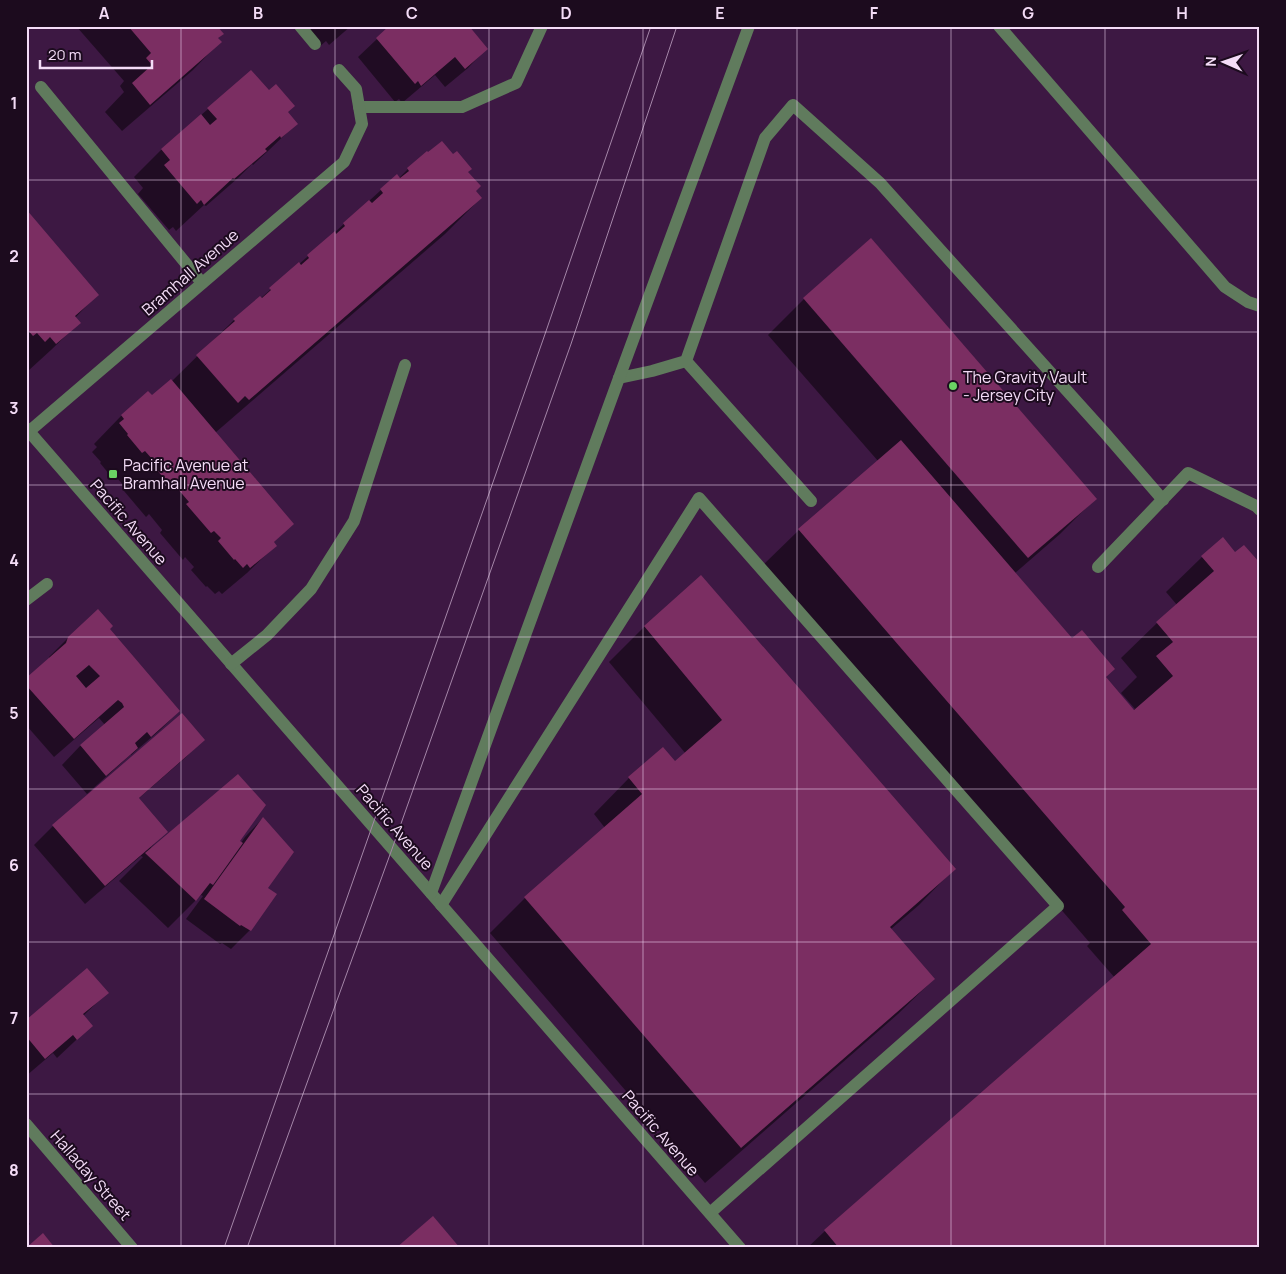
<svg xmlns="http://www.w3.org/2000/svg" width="1286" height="1274" viewBox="0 0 1286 1274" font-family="Manrope,sans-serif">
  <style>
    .shadow { fill: #0007 }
    .building { fill: #7b2e62; fill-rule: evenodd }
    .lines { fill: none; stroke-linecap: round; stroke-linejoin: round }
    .minor { stroke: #607b5d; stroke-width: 12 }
    .tram { stroke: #a486a8; stroke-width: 1 }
    .grid { fill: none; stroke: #f4dcf7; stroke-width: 1; stroke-opacity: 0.55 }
    .poi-dot { fill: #6ad363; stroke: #1c0b1e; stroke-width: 2 }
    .labels { text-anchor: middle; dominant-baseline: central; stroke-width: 4; stroke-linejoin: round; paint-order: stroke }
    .street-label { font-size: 16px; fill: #f4dcf7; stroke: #1c0b1e }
    .poi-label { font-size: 16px; fill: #f4dcf7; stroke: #1c0b1e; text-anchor: start }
    .neatline { fill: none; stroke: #f4dcf7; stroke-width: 2 }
    .grid-label { font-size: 16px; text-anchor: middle; font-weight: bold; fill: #f4dcf7 }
  </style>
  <rect width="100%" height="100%" fill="#3d1843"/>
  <!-- shadow -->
  <g class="shadow">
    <path d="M 76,26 L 215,26 L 217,39 L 220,42 L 193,70 L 122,131 L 105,112 L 124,92 L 120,86 L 124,81 Z"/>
    <path d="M 297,26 L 351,26 L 329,45 L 326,41 L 318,48 Z"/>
    <path d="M 377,39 L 486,49 L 468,68 L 445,87 L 435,75 L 402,103 L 399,99 L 395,102 L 358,57 Z"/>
    <path d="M 268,92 L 296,124 L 268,151 L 253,165 L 252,164 L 238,178 L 206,206 L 204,205 L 176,231 L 173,227 L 169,230 L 138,194 L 143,188 L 134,177 L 161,150 L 208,109 Z"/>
    <path d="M 408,169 L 467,172 L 475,191 L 481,198 L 445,234 L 215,433 L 292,524 L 273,543 L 275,546 L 247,573 L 222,594 L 219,591 L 215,594 L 207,586 L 206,587 L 191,570 L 194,567 L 185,557 L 183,560 L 160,533 L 162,530 L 149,514 L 146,517 L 124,491 L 126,488 L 117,478 L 114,480 L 100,463 L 101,462 L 92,452 L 97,447 L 94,444 L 121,416 L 148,393 L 152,397 L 172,381 L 234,320 L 261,298 L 334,233 L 381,190 L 399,178 Z"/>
    <path d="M 26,211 L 97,295 L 75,318 L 79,323 L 51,350 L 28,371 L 26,369 Z"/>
    <path d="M 871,240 L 1095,499 L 1060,534 L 1015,573 L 1133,710 L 1135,709 L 1121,693 L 1137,677 L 1121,658 L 1157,623 L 1177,605 L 1166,592 L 1202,557 L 1223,539 L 1235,554 L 1260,1248 L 807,1248 L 825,1231 L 1115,978 L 1087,946 L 1090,943 L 763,565 L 799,530 L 878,461 L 768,335 L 804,299 Z"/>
    <path d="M 701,577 L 954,869 L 919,905 L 891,929 L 934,979 L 898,1014 L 705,1183 L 490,933 L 525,898 L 605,828 L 594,814 L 629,778 L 675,763 L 686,754 L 609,662 L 644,627 Z"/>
    <path d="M 108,629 L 179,711 L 160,730 L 131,755 L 131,754 L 118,766 L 87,794 L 62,765 L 80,746 L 105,725 L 99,718 L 54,757 L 26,725 L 26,680 L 49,660 L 49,657 L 69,637 Z"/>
    <path d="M 203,740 L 185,758 L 138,799 L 166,832 L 151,847 L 152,849 L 238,841 L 241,843 L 245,837 L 263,818 L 266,888 L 275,895 L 250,930 L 231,949 L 222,943 L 220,944 L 186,919 L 203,896 L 201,895 L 168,928 L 119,881 L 143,857 L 141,856 L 85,904 L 34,845 L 53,826 Z"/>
    <path d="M 107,993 L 83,1016 L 91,1026 L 57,1058 L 53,1053 L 26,1076 L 26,1022 Z"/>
    <path d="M 26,1220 L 30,1224 L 26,1227 Z"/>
  </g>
  <!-- building -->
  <g class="building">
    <path d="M 128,26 L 217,26 L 224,34 L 218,38 L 222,42 L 150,105 L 132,83 L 152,65 L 146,58 L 151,53 Z"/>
    <path d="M 389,26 L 469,26 L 488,49 L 465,69 L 455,57 L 421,86 L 418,81 L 415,84 L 376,38 Z"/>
    <path d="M 251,70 L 269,90 L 276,84 L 295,106 L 288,112 L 298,124 L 281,138 L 280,136 L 265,149 L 267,151 L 234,179 L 233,178 L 204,205 L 201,200 L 197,204 L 164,165 L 170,160 L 161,149 L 201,114 L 210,125 L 217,119 L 207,108 Z"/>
    <path d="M 442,141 L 453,154 L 457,151 L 472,169 L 468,172 L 481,186 L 476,191 L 482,198 L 249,400 L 245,396 L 238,403 L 196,355 L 235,321 L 233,319 L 260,296 L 262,298 L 271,290 L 269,288 L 299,262 L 301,265 L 309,258 L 307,255 L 335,231 L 336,234 L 345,226 L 343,223 L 369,200 L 372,203 L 383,193 L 380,189 L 397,174 L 400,178 L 409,171 L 407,168 L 427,151 L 428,152 Z"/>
    <path d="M 26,209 L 99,295 L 75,316 L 81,323 L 56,344 L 50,337 L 45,342 L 37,333 L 33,336 L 26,328 Z"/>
    <path d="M 871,238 L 1097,499 L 1028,558 L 803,298 Z"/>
    <path d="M 171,379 L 294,524 L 274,542 L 277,546 L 250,568 L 247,564 L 243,568 L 235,559 L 234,560 L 218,541 L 221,538 L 214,531 L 211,533 L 186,504 L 189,502 L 177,488 L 174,490 L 150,462 L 153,460 L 145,451 L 142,453 L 127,435 L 128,434 L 119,423 L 124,419 L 121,415 L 148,391 L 152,395 Z"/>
    <path d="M 901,440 L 1072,638 L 1082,630 L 1115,669 L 1106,677 L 1134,710 L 1173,676 L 1156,656 L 1173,642 L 1156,622 L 1214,571 L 1201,556 L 1223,537 L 1235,552 L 1244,545 L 1260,563 L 1260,1248 L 839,1248 L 824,1230 L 1151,944 L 1122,910 L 1125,907 L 798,529 Z"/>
    <path d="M 701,575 L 956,869 L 890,927 L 935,979 L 741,1148 L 524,897 L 642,794 L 628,777 L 663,747 L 675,761 L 722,720 L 644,626 Z"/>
    <path d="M 98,609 L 113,626 L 110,629 L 180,711 L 151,737 L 147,732 L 135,743 L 138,748 L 106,776 L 80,745 L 124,707 L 122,703 L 118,700 L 74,739 L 26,685 L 26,678 L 66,643 L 68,637 ZM 89,665 L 100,676 L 86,688 L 76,676 Z"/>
    <path d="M 182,713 L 205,740 L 139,798 L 168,832 L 105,886 L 52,825 Z"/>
    <path d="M 238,774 L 266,805 L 240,841 L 243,843 L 213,885 L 210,883 L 196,901 L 145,853 Z"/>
    <path d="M 263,817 L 294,852 L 268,888 L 277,894 L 251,931 L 241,925 L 240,926 L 204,899 Z"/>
    <path d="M 87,968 L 109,993 L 83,1014 L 93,1026 L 77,1040 L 73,1035 L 45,1059 L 26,1036 L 26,1020 Z"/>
    <path d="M 433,1216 L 460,1248 L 396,1248 Z"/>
    <path d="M 43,1233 L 55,1248 L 26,1248 Z"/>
  </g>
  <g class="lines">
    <!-- minor -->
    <g class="minor">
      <path d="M 300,26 L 315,44"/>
      <path d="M 999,26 L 1225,287 L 1248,302 L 1260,306"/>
      <path d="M 41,87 L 202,283"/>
      <path d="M 359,107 L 462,107 L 516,83 L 542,26"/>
      <path d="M 686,361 L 811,501"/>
      <path d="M 619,378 L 652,371 L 686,361 L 765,138 L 793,105 L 880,183 L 1105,433 L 1163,500"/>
      <path d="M 26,428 L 740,1248"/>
      <path d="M 26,434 L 344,162 L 362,124 L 356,89 L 339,70"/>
      <path d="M 1098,567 L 1188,473 L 1256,506 L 1260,510"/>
      <path d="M 26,600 L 47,584"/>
      <path d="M 231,664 L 267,635 L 311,589 L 354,521 L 405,365"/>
      <path d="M 431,893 L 619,378 L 749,26"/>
      <path d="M 441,905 L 699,498 L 1058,906 L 710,1213"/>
      <path d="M 26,1124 L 132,1248"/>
    </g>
    <!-- tram -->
    <g class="tram">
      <path d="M 224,1248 L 544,337 L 651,26"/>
      <path d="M 247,1248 L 392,849 L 571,344 L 677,26"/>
    </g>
  </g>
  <!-- grid -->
  <path class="grid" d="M 181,26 L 181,1248M 335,26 L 335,1248M 489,26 L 489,1248M 643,26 L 643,1248M 797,26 L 797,1248M 951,26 L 951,1248M 1105,26 L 1105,1248M 26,180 L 1260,180M 26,332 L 1260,332M 26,485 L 1260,485M 26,637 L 1260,637M 26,789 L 1260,789M 26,942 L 1260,942M 26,1094 L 1260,1094"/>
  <!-- markers -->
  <g class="poi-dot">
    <circle cx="953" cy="386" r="5"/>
    <rect x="108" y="469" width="10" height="10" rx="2.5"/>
  </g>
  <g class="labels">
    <!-- street labels -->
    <g class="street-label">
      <text transform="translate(190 272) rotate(-41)">Bramhall Avenue</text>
      <text transform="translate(129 522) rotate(49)">Pacific Avenue</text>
      <text transform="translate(395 827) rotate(49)">Pacific Avenue</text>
      <text transform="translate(661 1133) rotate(49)">Pacific Avenue</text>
      <text transform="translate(91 1175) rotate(49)">Halladay Street</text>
    </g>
    <!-- poi labels -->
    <g class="poi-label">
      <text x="963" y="377">The Gravity Vault<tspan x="963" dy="18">- Jersey City</tspan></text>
      <text x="123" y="465">Pacific Avenue at<tspan x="123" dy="18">Bramhall Avenue</tspan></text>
    </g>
  </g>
  <!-- border -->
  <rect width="1286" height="1274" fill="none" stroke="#1c0b1e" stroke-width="55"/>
  <!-- north arrow -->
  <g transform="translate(1224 62) rotate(272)" stroke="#1c0b1e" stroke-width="4" paint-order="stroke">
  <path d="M0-4L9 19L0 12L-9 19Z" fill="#f4dcf7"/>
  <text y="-8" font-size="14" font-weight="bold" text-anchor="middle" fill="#f4dcf7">N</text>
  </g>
  <!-- scale -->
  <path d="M40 60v8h112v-8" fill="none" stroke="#f4dcf7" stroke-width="2.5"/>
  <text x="48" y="60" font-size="15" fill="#f4dcf7" stroke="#1c0b1e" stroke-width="4" paint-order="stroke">20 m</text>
  <rect x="28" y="28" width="1230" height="1218" class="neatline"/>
  <g class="grid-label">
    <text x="104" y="19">A</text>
    <text x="258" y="19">B</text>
    <text x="412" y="19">C</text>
    <text x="566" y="19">D</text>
    <text x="720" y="19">E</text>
    <text x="874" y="19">F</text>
    <text x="1028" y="19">G</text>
    <text x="1182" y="19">H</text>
    <text x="14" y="109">1</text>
    <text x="14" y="262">2</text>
    <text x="14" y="414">3</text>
    <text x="14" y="566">4</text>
    <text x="14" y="719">5</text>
    <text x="14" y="871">6</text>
    <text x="14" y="1024">7</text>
    <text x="14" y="1176">8</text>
  </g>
</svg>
